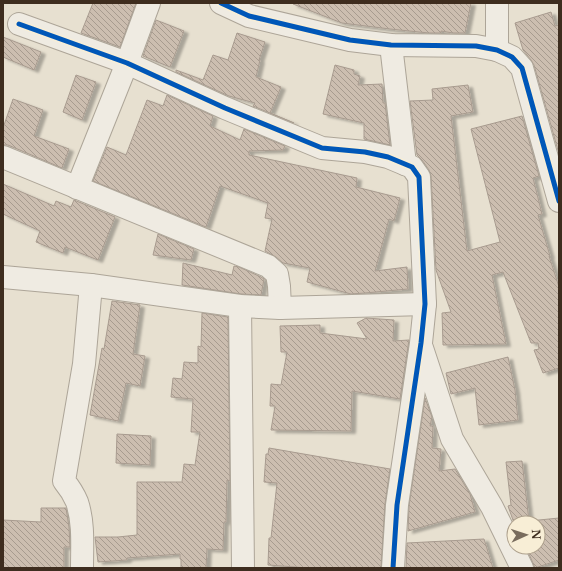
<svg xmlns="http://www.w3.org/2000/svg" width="562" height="571" viewBox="0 0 562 571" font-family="'Libre Baskerville',serif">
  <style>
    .building { fill: url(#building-back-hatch); stroke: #a89b8f; filter: url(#shadow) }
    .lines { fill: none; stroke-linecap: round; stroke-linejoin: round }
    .minor-casing { stroke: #ada598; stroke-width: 24 }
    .minor { stroke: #efebe2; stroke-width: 22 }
    .cycleway-casing { stroke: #f8eed6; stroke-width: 8 }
    .cycleway { stroke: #0057b8; stroke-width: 5 }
  </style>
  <defs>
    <pattern id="building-back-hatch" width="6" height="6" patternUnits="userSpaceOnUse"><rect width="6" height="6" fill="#ccbeb0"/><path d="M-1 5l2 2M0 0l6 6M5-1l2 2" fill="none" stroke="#a79b8f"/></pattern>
    <filter id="shadow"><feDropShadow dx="4.5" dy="2.5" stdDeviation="1" flood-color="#0004"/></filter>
  </defs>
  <rect width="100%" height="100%" fill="#e7e0d0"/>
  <!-- building -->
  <g class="building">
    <path d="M 93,3 L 136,3 L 120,47 L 81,33 Z"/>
    <path d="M 293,3 L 471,3 L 465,33 L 453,33 L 441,31 L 441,33 L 429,33 L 390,29 L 342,23 L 293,4 Z"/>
    <path d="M 551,12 L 555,26 L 559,25 L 559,154 L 534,65 L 531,60 L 523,50 L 515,23 Z"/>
    <path d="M 156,20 L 184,31 L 170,67 L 143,56 Z"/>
    <path d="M 237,33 L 265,42 L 259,60 L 260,60 L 256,77 L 281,87 L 270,113 L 294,123 L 253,106 L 255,103 L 229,96 L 176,72 L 176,70 L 203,80 L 213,55 L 228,60 Z"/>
    <path d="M 3,37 L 41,52 L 34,70 L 3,57 Z"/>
    <path d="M 335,65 L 354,70 L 354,74 L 360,76 L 358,85 L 382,84 L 383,103 L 385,103 L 390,145 L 364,139 L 364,123 L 323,114 Z"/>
    <path d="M 76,75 L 96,82 L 82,120 L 63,112 Z"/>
    <path d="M 468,85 L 473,112 L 451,116 L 467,251 L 500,242 L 471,129 L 522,116 L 539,176 L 533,178 L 542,214 L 538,215 L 550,256 L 549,256 L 559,287 L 559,368 L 543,373 L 534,350 L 539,349 L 538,343 L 531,343 L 503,272 L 492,275 L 506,344 L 443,345 L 442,313 L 451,312 L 436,270 L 431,176 L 429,170 L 422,160 L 417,155 L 410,101 L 433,100 L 432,89 Z"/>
    <path d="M 167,95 L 213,116 L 210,126 L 240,140 L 244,129 L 285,146 L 283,150 L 249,151 L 249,155 L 357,178 L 356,187 L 400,198 L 394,221 L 389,219 L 375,271 L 407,267 L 408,289 L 365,293 L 351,294 L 307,282 L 310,268 L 283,263 L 276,257 L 265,251 L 272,219 L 265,218 L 268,203 L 220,186 L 206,227 L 93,181 L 107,147 L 126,155 L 147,100 L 163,106 Z"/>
    <path d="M 13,99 L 43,110 L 34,136 L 69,149 L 62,168 L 8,145 L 3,145 L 3,128 Z"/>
    <path d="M 3,184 L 54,206 L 56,201 L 71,207 L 74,200 L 115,217 L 98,260 L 65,247 L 63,253 L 36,242 L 40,231 L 3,214 Z"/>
    <path d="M 158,234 L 194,249 L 191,260 L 153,255 Z"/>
    <path d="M 183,263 L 232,275 L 234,266 L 239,267 L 261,277 L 264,279 L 261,295 L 241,294 L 182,285 Z"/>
    <path d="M 112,301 L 140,305 L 133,354 L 145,356 L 140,386 L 126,383 L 118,421 L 90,415 L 102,348 L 104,349 Z"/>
    <path d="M 202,313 L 228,317 L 230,481 L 227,480 L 226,522 L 224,522 L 223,550 L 207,549 L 206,568 L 181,568 L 181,559 L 180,559 L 180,554 L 127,558 L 127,560 L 98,562 L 95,537 L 118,537 L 137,535 L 137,482 L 182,482 L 184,464 L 195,465 L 200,432 L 191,432 L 193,399 L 171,397 L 173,378 L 182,379 L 184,362 L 198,363 L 198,346 L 201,347 Z"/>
    <path d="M 366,318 L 394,320 L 393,341 L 409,340 L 400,399 L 352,391 L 351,431 L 271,430 L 275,406 L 270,406 L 271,384 L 281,385 L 287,352 L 281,352 L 280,326 L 320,325 L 320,333 L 367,339 L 357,323 Z"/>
    <path d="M 508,357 L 515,390 L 518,420 L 479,425 L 475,388 L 451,394 L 446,373 Z"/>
    <path d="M 425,398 L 432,417 L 430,426 L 433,426 L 432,448 L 441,449 L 439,471 L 455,469 L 470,494 L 475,512 L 408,531 L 409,506 Z"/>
    <path d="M 117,434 L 151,436 L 150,465 L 116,463 Z"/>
    <path d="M 269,448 L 390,469 L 385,504 L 381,568 L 309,568 L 268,565 L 269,538 L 271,538 L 277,483 L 264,482 L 266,454 L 268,454 Z"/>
    <path d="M 522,461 L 529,521 L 559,518 L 559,560 L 535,568 L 526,547 L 538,547 L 538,523 L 514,523 L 508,506 L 511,505 L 506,462 Z"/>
    <path d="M 41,508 L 66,508 L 69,527 L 70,547 L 64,547 L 64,568 L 3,568 L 3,520 L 41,522 Z"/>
    <path d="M 484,539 L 493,568 L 406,568 L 407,543 Z"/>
  </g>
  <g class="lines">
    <defs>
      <g id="minor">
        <path d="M 221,3 L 249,16 L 350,40 L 391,45 L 476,46 L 497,50 L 512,57 L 522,68 L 559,201"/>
        <path d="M 19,24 L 127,63 L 225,108 L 322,148 L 365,152 L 388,157 L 412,167 L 419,177 L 425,304 L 421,343 L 397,505 L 393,568"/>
        <path d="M 391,45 L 405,164"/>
        <path d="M 497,50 L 497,3"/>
        <path d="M 3,157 L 268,266 L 277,274 L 279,286 L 280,308"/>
        <path d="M 77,188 L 127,63 L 149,3"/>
        <path d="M 3,277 L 91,285 L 240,306 L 280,308 L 425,304"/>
        <path d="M 240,306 L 243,568"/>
        <path d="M 422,348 L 452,439 L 492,507 L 522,568"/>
        <path d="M 82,568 C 82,546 84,523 77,502 C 74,495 69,487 64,481 L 84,364 L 91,285"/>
      </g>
    </defs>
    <!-- minor casing -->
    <use href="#minor" class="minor-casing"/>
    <!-- minor -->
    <use href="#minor" class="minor"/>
    <defs>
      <g id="cycleway">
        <path d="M 221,3 L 249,16 L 350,40 L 391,45 L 476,46 L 497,50 L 512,57 L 522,68 L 559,201"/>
        <path d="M 19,24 L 127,63 L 225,108 L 322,148 L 365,152 L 388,157 L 412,167 L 419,177 L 425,304 L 421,343 L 397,505 L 393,568"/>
      </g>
    </defs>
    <!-- cycleway casing -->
    <use href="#cycleway" class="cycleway-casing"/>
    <!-- cycleway -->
    <use href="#cycleway" class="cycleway"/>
  </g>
  <!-- border -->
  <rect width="562" height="571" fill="none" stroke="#3e2d1f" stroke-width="8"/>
  <!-- north arrow -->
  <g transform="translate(526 535) rotate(87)"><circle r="19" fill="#f8eed6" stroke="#aea18d"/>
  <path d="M0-3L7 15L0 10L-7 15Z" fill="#796c5d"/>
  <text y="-6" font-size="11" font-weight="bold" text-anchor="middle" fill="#3e2d1f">N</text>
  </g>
</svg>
